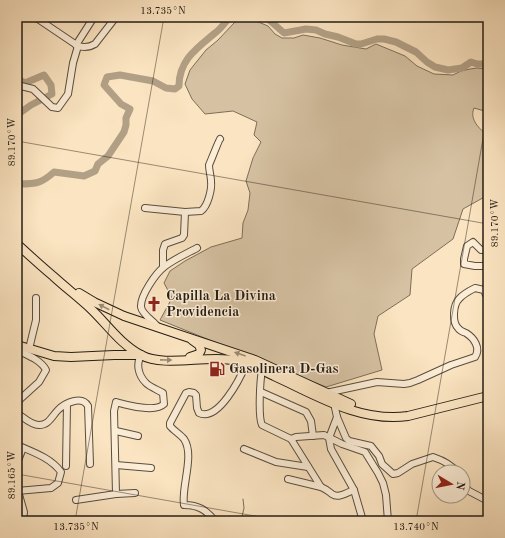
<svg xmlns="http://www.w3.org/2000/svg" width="505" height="538" viewBox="0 0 505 538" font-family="'Old Standard TT',serif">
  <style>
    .green { fill: #d6c2a3; stroke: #7c6f5b }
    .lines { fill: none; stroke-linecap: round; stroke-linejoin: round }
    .stream { stroke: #796b58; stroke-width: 1 }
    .river { stroke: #b2a086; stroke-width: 7 }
    .minor-casing { stroke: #594e3e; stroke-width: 8 }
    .major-casing { stroke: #231c13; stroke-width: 10 }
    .minor { stroke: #fcedd7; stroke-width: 6 }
    .major { stroke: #fbe4c1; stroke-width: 8 }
    .oneway { fill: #9a8a73 }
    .ticks { fill: none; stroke: #231c13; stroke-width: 1; stroke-opacity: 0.45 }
    .labels { text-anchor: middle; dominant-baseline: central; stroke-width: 3; stroke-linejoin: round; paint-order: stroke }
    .poi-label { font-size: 14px; font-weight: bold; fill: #231c13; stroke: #fcedd7; text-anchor: start }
    .neatline { fill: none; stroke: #231c13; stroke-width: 1.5 }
    .ticks-label { font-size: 10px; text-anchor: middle; fill: #231c13 }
  </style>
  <rect width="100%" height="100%" fill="#fbe4c1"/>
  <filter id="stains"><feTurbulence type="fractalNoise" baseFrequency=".005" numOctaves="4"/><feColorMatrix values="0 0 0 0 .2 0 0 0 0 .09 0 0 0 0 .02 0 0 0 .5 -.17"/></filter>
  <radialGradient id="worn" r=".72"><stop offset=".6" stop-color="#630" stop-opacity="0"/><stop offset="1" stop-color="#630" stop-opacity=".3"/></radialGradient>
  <!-- green -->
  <path class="green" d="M 245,19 L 256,21 L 268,26 L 275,34 L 282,38 L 294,38 L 303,35 L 320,38 L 342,45 L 366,49 L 376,44 L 405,56 L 417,66 L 434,74 L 453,75 L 461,71 L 470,69 L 477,68 L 488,69 L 488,112 L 474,108 C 469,120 480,129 488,136 L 488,195 L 463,209 L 453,239 L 412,269 L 410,295 L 378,316 L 374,334 L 382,370 L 326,387 L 160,320 L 172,298 L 164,283 L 170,271 L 185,261 L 211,247 L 242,238 L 243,223 L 248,210 L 250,193 L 246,181 L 253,158 L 261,142 L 254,135 L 257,122 L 233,111 L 205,114 L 192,99 L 185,84 L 190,70 L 206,50 L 218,40 L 235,22 Z"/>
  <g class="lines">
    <!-- stream -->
    <path class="stream" d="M 241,521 L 244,508 L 243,499"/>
    <!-- river -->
    <g class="river">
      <path d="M 264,17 L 267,18 L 284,33 L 306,29 L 316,30 L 325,34 L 338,37 L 356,44 L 361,44 L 377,39 L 384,39 L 396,42 L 416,52 L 427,62 L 435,67 L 448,70 L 462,68 L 471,62 L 477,64 L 488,64"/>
      <path d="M 17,79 L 25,83 L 44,75 L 51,85 L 52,94 L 31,105 L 17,115"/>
      <path d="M 17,176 L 20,184 C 36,184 42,183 54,172 L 84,176 L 95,171 L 98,164 L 108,156 L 124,132 L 126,125 L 126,118 L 130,109 L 121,104 L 104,85 L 107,77 L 120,75 L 153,81 L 166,88 L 175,89 L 179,86 C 179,60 197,48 215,33 C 221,29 225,22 230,17"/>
    </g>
    <defs>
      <g id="minor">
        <path d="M 35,17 L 78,46 C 85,48 90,47 95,44 L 116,17"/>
        <path d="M 76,45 L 94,17"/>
        <path d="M 17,85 L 33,89 L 52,107 L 58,108 L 68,94 L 73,63 L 78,46"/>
        <path d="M 145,208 L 185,212 L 184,235 L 182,238 L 165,244 L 163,250 L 163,267"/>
        <path d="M 185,212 L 201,211 C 208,206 212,189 211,181 C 211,176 209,171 209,165 C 210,163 219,140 220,139"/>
        <path d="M 488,250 L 481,250 L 473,242 L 467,246 L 464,259 L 464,264 L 475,266 L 488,266"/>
        <path d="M 157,326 C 153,321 142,314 141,307 C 140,296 156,273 164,267 C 174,259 186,254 197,248"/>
        <path d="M 29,349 L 36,320 L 36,298"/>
        <path d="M 17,350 C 27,355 41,360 46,370 L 39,382 L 17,402"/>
        <path d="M 262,370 C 260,381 258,417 262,425 L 291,439 L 296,437 L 324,435 L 342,444 L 365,452 L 378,473 L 383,483 L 386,495 L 388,521"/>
        <path d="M 261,392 L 306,412 L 311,421 L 313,436"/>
        <path d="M 326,393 L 377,382 L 404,384 L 410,383 L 418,380 L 451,365 L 475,357 C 481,348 474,338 466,333 C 463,332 460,331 458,328 C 452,322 453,305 459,299 C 463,294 469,291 475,288 L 484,290 L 486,295 L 488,295"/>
        <path d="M 334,403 L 337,417 L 346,438 L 349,441 L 371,446 L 379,456 L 382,464 L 393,474 L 398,473 L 412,464 L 433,457 C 442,460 451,464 457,472"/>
        <path d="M 17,413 C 23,417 31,425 39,425 C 49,425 52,416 58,410 C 65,403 82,395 88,406 L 90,464"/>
        <path d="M 337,417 L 329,438 L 331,449 L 354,490 L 363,521"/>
        <path d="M 116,431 L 138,436"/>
        <path d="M 291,439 L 321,487 C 326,489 328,491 332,494 C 339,499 347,492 354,490"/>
        <path d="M 17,445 C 33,452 51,458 61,472 L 58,483 L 51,488 L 17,491"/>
        <path d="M 244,449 L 276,462 L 308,467"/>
        <path d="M 17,463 L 23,448"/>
        <path d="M 116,465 L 151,468"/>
        <path d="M 66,466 L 67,404"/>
        <path d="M 288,479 L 321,487"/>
        <path d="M 463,484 L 469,491 L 488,501"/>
        <path d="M 18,491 L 24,512 L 23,521"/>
        <path d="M 116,494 L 135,493"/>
        <path d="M 76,500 L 116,494 L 114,411 L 116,402 C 127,405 155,413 164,404 L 163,393 C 158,390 150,387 146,383 C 138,375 136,364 141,355"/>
        <path d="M 215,521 C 206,510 199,505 184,505 C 181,487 195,455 184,439 C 180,434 174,431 170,426 L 170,423 L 186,393 L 189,392 L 194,393 L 196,395 L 197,408 L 199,413 C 218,422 240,379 246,364"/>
      </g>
      <g id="major">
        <path d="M 17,244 C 29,255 41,266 53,276 C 65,287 78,297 90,308 C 107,324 120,344 141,355 C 165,368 209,354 237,361 C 250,364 262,370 274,376 C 316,395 360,423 408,416 L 488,396"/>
        <path d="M 79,293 L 94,302 L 124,316 L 255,360 L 351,404"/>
        <path d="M 17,345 L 54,356 L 71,357 L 114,355 L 141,355"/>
        <path d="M 190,357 L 199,354 L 201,350 L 199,345 L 192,340"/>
      </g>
    </defs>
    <!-- minor casing -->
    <use href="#minor" class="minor-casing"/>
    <!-- major casing -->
    <use href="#major" class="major-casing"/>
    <!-- minor -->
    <use href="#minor" class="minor"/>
    <!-- major -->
    <use href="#major" class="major"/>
  </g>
  <!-- one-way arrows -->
  <defs><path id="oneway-solid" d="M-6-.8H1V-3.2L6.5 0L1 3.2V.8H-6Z"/></defs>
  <g class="oneway">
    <use href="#oneway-solid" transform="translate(104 307) rotate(-153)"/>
    <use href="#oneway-solid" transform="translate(240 354) rotate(-161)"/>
    <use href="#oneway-solid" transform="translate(166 360) rotate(1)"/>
  </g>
  <!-- ticks -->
  <path class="ticks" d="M 17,141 L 488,224M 17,474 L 283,521M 75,521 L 164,17M 416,521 L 488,110"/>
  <!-- icons -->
  <defs>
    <symbol id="church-bare" viewBox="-9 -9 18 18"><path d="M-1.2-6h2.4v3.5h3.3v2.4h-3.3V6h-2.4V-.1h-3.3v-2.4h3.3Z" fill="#8f2418" stroke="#fcedd7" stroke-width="2.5" paint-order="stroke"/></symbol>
    <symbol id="fuel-bare" viewBox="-9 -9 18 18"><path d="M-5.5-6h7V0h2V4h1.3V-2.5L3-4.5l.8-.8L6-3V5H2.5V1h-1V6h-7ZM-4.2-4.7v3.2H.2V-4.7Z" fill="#8f2418" stroke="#fcedd7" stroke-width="2.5" paint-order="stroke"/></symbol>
  </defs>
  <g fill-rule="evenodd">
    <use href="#church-bare" x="143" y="293" width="22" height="22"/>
    <use href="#fuel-bare" x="206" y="358" width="22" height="22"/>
  </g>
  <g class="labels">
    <!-- poi labels -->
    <g class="poi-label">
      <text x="166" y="296">Capilla La Divina<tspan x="166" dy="16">Providencia</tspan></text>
      <text x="229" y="369">Gasolinera D-Gas</text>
    </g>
  </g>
  <!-- margin -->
  <rect width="505" height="538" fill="none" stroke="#fbe4c1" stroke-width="44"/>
  <!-- north arrow -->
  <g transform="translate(451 484) rotate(100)"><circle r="19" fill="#fcedd7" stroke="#a59989"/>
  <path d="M0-3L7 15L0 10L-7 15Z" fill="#8f2418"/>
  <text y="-6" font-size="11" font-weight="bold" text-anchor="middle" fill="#231c13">N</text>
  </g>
  <rect x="22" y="22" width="461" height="494" class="neatline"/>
  <g class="ticks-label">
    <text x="163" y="14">13.735°N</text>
    <text transform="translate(11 142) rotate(-90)" y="4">89.170°W</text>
    <text transform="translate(494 223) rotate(-90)" y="4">89.170°W</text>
    <text transform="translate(11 475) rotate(-90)" y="4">89.165°W</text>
    <text x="76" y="530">13.735°N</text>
    <text x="416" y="530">13.740°N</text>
  </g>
  <rect width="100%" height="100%" filter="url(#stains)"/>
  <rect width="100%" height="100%" fill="url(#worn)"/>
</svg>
